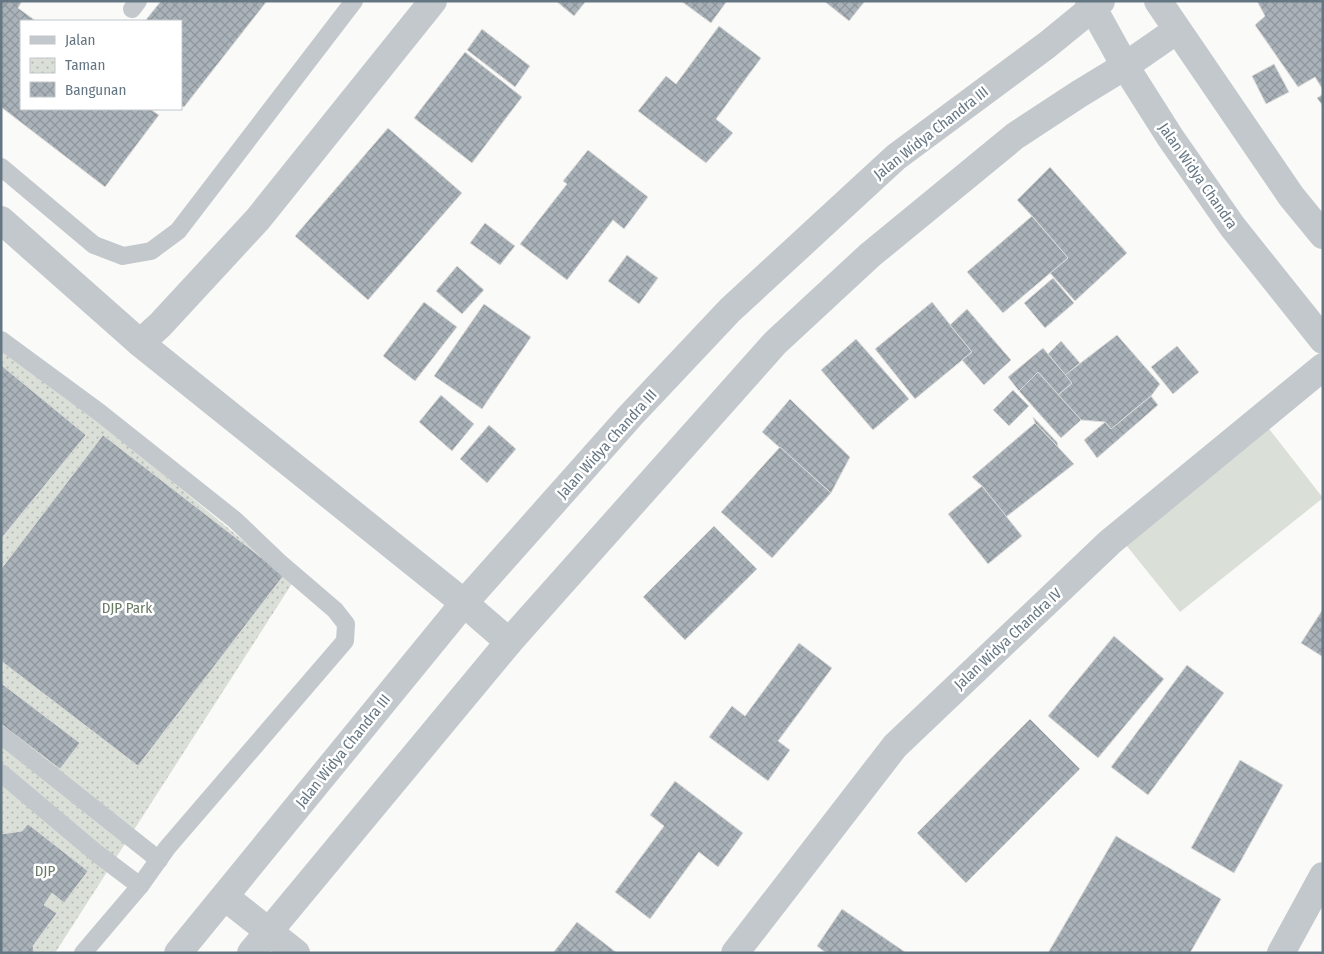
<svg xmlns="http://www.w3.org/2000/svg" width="1324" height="954" viewBox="0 0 1324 954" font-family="'Fira Sans Condensed',sans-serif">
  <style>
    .park { fill: url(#park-dots) }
    .pitch { fill: #dadfd7 }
    .building { fill: url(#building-cross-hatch); stroke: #dcdcda }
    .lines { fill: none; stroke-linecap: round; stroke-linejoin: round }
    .service { stroke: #c3c8cc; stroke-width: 18 }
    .minor { stroke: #c3c8cc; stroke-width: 28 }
    .tertiary { stroke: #c3c8cc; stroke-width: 28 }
    .labels { text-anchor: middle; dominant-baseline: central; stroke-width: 5; stroke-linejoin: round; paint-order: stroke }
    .street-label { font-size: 15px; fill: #657683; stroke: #fff }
    .park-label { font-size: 15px; fill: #687a64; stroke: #fff }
  </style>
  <defs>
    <pattern id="park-dots" width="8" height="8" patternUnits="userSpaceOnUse" patternTransform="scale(1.25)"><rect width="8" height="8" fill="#dadfd7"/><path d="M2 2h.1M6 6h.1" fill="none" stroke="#b4b9b4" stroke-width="1.8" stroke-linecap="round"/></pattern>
    <pattern id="building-cross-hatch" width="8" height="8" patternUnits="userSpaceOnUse" patternTransform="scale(1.25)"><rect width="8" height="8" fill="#aab3b9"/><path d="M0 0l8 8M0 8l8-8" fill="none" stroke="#8e969c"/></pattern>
  </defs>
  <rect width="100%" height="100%" fill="#fafaf8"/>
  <!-- park -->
  <path class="park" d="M 1,339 L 293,582 L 55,953 L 1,953 Z"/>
  <!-- pitch -->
  <path class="pitch" d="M 1266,425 L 1323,498 L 1180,612 L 1122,540 Z"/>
  <!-- building -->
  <g class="building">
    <path d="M 1,1 L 22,1 L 18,8 L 36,21 L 21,21 L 21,109 L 150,109 L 159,115 L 105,187 L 1,107 Z"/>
    <path d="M 161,1 L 267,1 L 184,107 L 181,106 L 181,21 L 145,21 Z"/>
    <path d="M 556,1 L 586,1 L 574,16 Z"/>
    <path d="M 681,1 L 727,1 L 711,23 Z"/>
    <path d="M 824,1 L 865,1 L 849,21 Z"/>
    <path d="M 1257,1 L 1323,1 L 1323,90 L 1315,77 L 1298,87 L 1255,25 L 1265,16 Z"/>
    <path d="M 719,26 L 761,58 L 716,119 L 733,133 L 706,163 L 638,111 L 666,76 L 676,84 Z"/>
    <path d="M 482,29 L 530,66 L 515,87 L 467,50 Z"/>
    <path d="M 465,52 L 522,97 L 472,163 L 414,118 Z"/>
    <path d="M 1274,64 L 1289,92 L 1266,104 L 1252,76 Z"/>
    <path d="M 1323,94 L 1323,106 L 1317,98 Z"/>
    <path d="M 388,128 L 462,193 L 368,300 L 295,236 Z"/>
    <path d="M 588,150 L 648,197 L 624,229 L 613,220 L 567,280 L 520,244 L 567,184 L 563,181 Z"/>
    <path d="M 1050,167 L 1127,253 L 1075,301 L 1050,273 L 1068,258 L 1032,216 L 1017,200 Z"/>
    <path d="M 1032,216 L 1068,258 L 1003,313 L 967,272 Z"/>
    <path d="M 485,223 L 515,246 L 500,265 L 470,243 Z"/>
    <path d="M 627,255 L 658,278 L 639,304 L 608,281 Z"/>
    <path d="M 457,266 L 484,290 L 462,314 L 436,291 Z"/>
    <path d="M 1053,278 L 1074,303 L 1045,328 L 1024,303 Z"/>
    <path d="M 424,302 L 457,327 L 415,381 L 383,356 Z"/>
    <path d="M 932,302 L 972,352 L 915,399 L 875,349 Z"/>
    <path d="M 484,304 L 531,337 L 482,409 L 434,376 Z"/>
    <path d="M 967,309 L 1011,360 L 984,385 L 962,360 L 972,352 L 950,325 Z"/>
    <path d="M 1117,335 L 1160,384 L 1151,396 L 1111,429 L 1105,422 L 1081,420 L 1058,395 L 1072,383 L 1065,375 Z"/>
    <path d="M 856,339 L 909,399 L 873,430 L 821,370 Z"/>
    <path d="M 1061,341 L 1080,363 L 1065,375 L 1048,354 Z"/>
    <path d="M 1177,346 L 1199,372 L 1173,394 L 1151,367 Z"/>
    <path d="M 1043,348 L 1072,383 L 1058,395 L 1038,372 L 1019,391 L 1008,377 Z"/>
    <path d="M 1,365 L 86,435 L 1,539 Z"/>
    <path d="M 1038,372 L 1081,420 L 1061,438 L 1019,391 Z"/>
    <path d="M 1013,390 L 1029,406 L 1009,426 L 993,410 Z"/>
    <path d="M 441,395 L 474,424 L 452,451 L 419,422 Z"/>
    <path d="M 1151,396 L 1158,405 L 1097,458 L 1084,440 L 1105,422 L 1111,429 Z"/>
    <path d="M 790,399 L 850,457 L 831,493 L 762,432 Z"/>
    <path d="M 1033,417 L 1057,442 L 1058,447 L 1035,423 Z"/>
    <path d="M 1035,423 L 1074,464 L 1006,517 L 982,486 L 972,477 Z"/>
    <path d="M 489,425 L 516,449 L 487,483 L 460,459 Z"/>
    <path d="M 103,435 L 284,575 L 138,766 L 1,661 L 1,569 Z"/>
    <path d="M 780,447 L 831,493 L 772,558 L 721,512 Z"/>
    <path d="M 982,486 L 1022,536 L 988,564 L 948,514 Z"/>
    <path d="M 714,526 L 757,569 L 685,640 L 643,597 Z"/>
    <path d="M 1323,609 L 1323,657 L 1301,643 Z"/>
    <path d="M 1114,636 L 1164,679 L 1098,758 L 1048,716 Z"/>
    <path d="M 799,643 L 832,668 L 778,741 L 790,750 L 768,781 L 709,737 L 732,706 L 745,716 Z"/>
    <path d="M 1187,665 L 1224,693 L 1148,795 L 1111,767 Z"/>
    <path d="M 1,683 L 80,743 L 60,769 L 1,724 Z"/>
    <path d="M 1030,719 L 1080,769 L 966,883 L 917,833 Z"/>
    <path d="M 1240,760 L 1283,785 L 1234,873 L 1191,848 Z"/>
    <path d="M 675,781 L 743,833 L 718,867 L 699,852 L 650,919 L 615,892 L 664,826 L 650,815 Z"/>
    <path d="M 28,824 L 88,871 L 64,903 L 52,893 L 44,905 L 57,913 L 33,946 L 34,953 L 1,953 L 1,834 L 22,831 Z"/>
    <path d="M 1116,836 L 1221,899 L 1190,953 L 1048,953 Z"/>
    <path d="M 842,909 L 905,952 L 904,953 L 826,953 L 817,946 Z"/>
    <path d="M 577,922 L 617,953 L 553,953 Z"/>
  </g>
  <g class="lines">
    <!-- service -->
    <g class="service">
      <path d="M 132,9 L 138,1"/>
      <path d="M 1,167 L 94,245 L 123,256 L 151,251 L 178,231 L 354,1"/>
      <path d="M 1,340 L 99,412 L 235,520 L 279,562 L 335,610 L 346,624 L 345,641 L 167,848 L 140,886 L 95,852 L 1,773"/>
      <path d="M 1,735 L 159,860"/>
      <path d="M 83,953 L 140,886"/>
    </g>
    <!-- minor -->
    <g class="minor">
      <path d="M 1,220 L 140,343 L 464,603 L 509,642"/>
      <path d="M 140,343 L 160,325 L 258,219 L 433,1"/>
      <path d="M 225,897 L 296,953"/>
      <path d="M 178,953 L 464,603 L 631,415 L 730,310 L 896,157 L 1047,45 L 1101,1"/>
      <path d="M 251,953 L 509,642 L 775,343 L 870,255 L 1015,136 L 1079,94 L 1125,66 L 1177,30"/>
      <path d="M 735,953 L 895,746 L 1110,542 L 1323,367"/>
    </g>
    <!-- tertiary -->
    <g class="tertiary">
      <path d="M 1089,1 L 1125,66 L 1170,137 L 1232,226 L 1323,340"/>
      <path d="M 1158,1 L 1291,196 L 1323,235"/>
      <path d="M 1281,953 L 1323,876"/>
    </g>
  </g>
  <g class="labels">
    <!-- street labels -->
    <g class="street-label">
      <text transform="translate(931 133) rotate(-38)">Jalan Widya Chandra III</text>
      <text transform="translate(1198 176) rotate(55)">Jalan Widya Chandra</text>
      <text transform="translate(607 444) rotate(-48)">Jalan Widya Chandra III</text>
      <text transform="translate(1008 639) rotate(-43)">Jalan Widya Chandra IV</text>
      <text transform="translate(343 751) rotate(-51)">Jalan Widya Chandra III</text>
    </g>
    <!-- park labels -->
    <g class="park-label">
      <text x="127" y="608">DJP Park</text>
      <text x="45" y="871">DJP</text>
    </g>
  </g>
  <!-- border -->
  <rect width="1324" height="954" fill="none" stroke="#657683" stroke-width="5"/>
  <!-- legend -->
  <rect x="20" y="20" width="162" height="90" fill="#ffffff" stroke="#c1c8cd"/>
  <rect x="30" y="36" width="25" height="8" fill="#c3c8cc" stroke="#c1c8cd"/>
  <text x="65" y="45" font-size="15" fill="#657683">Jalan</text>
  <rect x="30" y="58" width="25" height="15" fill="url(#park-dots)" stroke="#c1c8cd"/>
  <text x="65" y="70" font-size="15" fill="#657683">Taman</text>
  <rect x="30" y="82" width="25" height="15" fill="url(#building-cross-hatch)" stroke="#c1c8cd"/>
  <text x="65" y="95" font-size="15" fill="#657683">Bangunan</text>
</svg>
